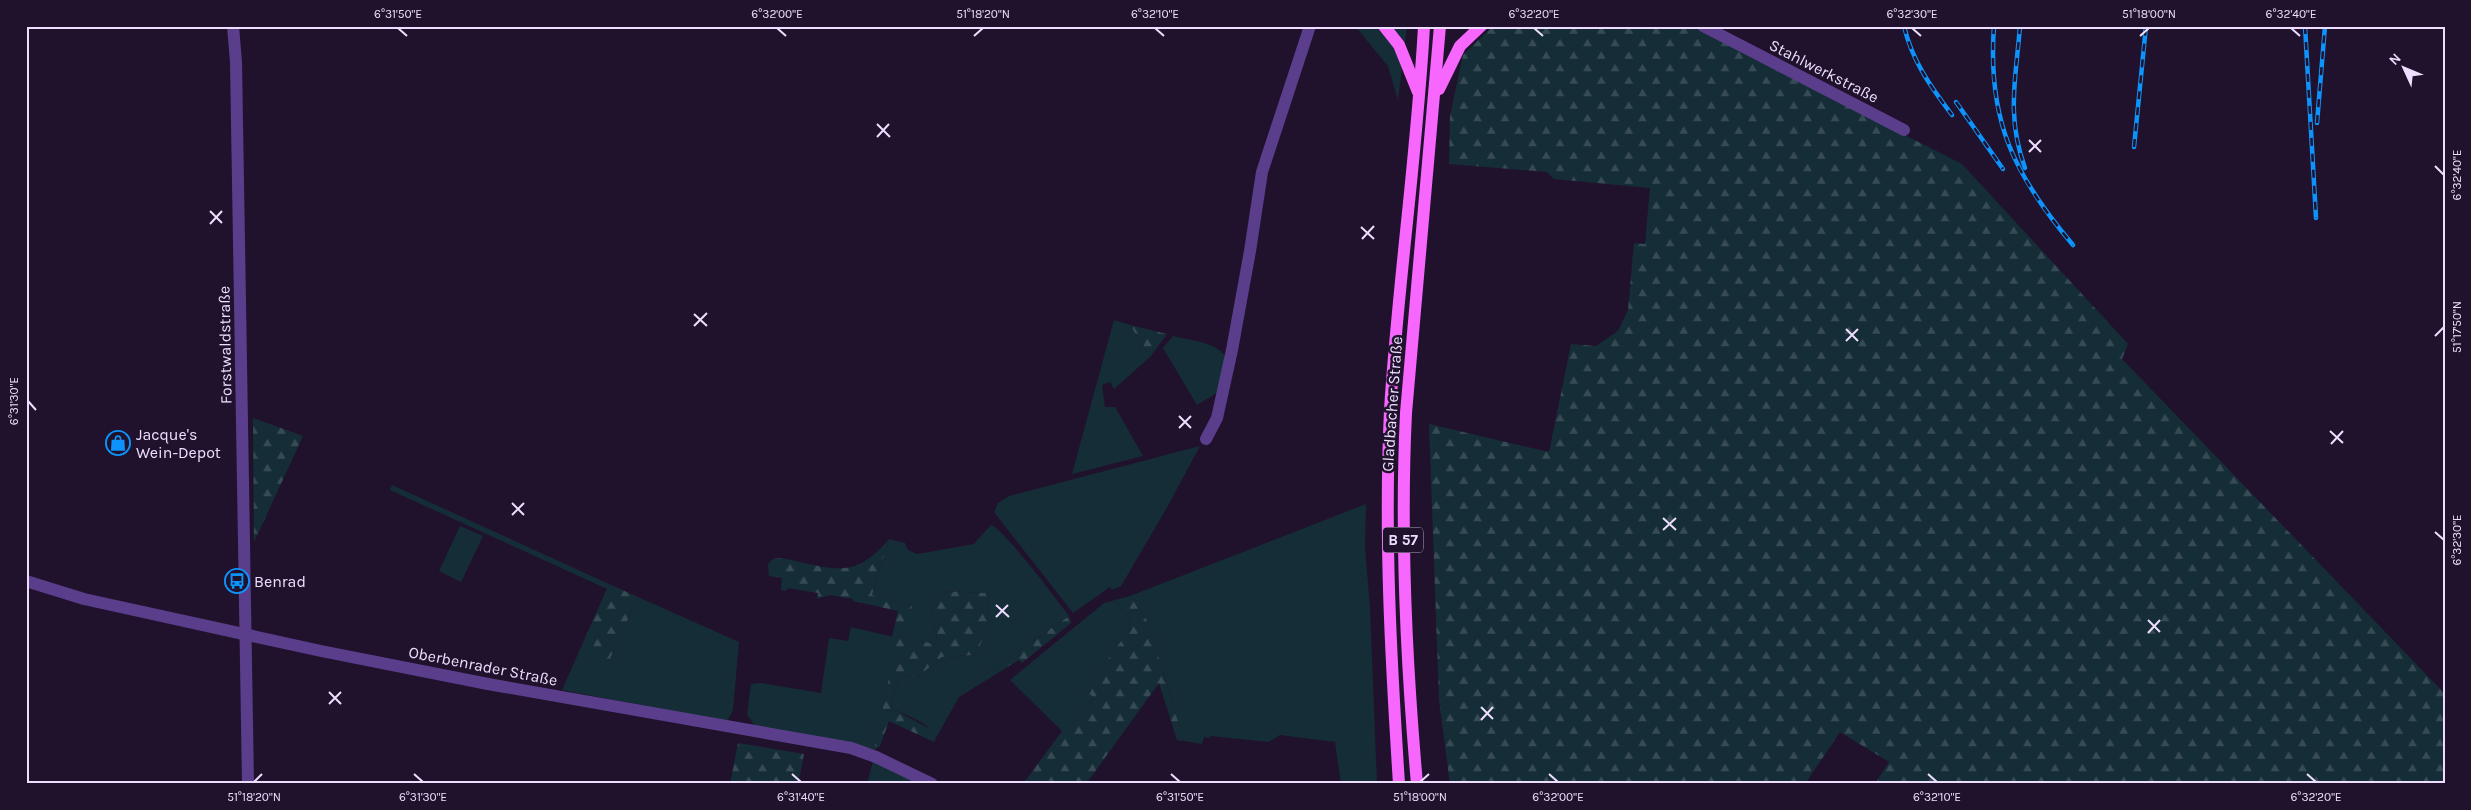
<svg xmlns="http://www.w3.org/2000/svg" width="2471" height="810" viewBox="0 0 2471 810" font-family="Karla,sans-serif">
  <style>
    .grass { fill: #152d37 }
    .forest { fill: url(#forest-firs) }
    .lines { fill: none; stroke-linecap: round; stroke-linejoin: round }
    .minor { stroke: #5b3e8b; stroke-width: 12 }
    .major { stroke: #f767fd; stroke-width: 12 }
    .rail-casing { stroke: #0d94fc; stroke-width: 4.5 }
    .rail { stroke: #20122d; stroke-width: 2.5; stroke-dasharray: 8; stroke-linecap: butt }
    .ticks { fill: none; stroke: #eddeff; stroke-width: 2 }
    .labels { text-anchor: middle; dominant-baseline: central; stroke-width: 5; stroke-linejoin: round; paint-order: stroke }
    .shield { fill: #20122d; stroke: #b0a1c0; stroke-width: 1 }
    .shield-label { font-size: 15px; font-weight: bold; fill: #eddeff }
    .street-label { font-size: 16px; fill: #eddeff; stroke: #20122d }
    .poi-label { font-size: 16px; fill: #eddeff; stroke: #20122d; text-anchor: start }
    .neatline { fill: none; stroke: #eddeff; stroke-width: 2 }
    .ticks-label { font-size: 12px; text-anchor: middle; fill: #eddeff }
  </style>
  <defs>
    <pattern id="forest-firs" width="22" height="20" patternUnits="userSpaceOnUse" patternTransform="scale(1.25)"><rect width="22" height="20" fill="#152d37"/><path d="M5 1l3.5 6h-7zM16 11l3.5 6h-7z" fill="#374b55"/></pattern>
  </defs>
  <rect width="100%" height="100%" fill="#20122d"/>
  <!-- grass -->
  <g class="grass">
    <path d="M 1355,26 L 1407,26 L 1398,100 L 1388,66 Z"/>
    <path d="M 1114,320 L 1130,325 L 1150,357 L 1114,389 L 1110,382 L 1102,385 L 1105,407 L 1115,407 L 1143,456 L 1072,474 Z"/>
    <path d="M 1173,336 C 1189,340 1218,342 1226,358 L 1218,392 L 1197,405 L 1163,348 Z"/>
    <path d="M 1200,446 L 1169,504 L 1121,586 L 1112,590 L 1110,587 L 1073,613 L 994,512 L 998,503 L 1009,496 Z"/>
    <path d="M 392,485 L 609,584 L 607,589 L 390,490 Z"/>
    <path d="M 1366,504 L 1365,547 L 1370,608 L 1377,784 L 1341,784 L 1335,742 L 1280,735 L 1269,742 L 1210,736 L 1210,738 L 1204,737 L 1202,744 L 1184,741 L 1148,622 L 1130,596 Z"/>
    <path d="M 991,525 C 1004,529 1057,600 1069,616 L 959,693 L 959,697 L 936,738 C 931,722 904,715 891,708 L 900,674 L 916,678 L 942,657 L 975,655 C 984,643 993,606 986,593 L 942,591 L 934,598 L 932,613 L 938,645 L 903,637 L 911,606 L 872,595 L 889,539 L 905,543 L 908,550 L 917,554 L 974,544 Z"/>
    <path d="M 460,526 L 483,536 L 461,582 L 439,571 Z"/>
    <path d="M 638,597 L 739,642 L 733,710 L 727,722 L 562,690 L 581,647 L 609,660 Z"/>
    <path d="M 1115,600 L 1129,617 L 1130,629 L 1085,690 L 1094,698 L 1065,734 L 1010,680 L 1104,603 Z"/>
    <path d="M 851,627 L 898,638 L 874,750 L 756,727 L 747,715 L 751,684 L 761,683 L 821,693 L 829,638 L 848,641 Z"/>
    <path d="M 873,761 L 914,780 L 913,784 L 867,784 Z"/>
  </g>
  <!-- forest -->
  <g class="forest">
    <path d="M 1493,26 L 1690,26 L 1962,164 L 2128,344 L 2122,359 L 2445,694 L 2445,784 L 1875,784 L 1889,762 L 1840,732 L 1805,784 L 1450,784 L 1439,700 L 1429,424 L 1549,452 L 1571,344 L 1596,346 L 1618,331 L 1628,310 L 1634,243 L 1645,244 L 1650,188 L 1554,179 L 1547,172 L 1449,164 L 1450,116 L 1463,55 Z"/>
    <path d="M 1130,325 L 1167,334 L 1150,357 Z"/>
    <path d="M 253,418 L 303,436 L 255,540 L 254,540 Z"/>
    <path d="M 889,539 L 872,595 L 912,606 L 904,637 L 938,645 L 932,613 L 934,598 L 942,591 L 986,593 C 993,607 984,643 975,655 L 942,657 L 916,678 L 900,674 L 891,708 L 934,731 L 936,738 L 934,742 L 889,721 L 880,746 L 874,750 L 897,638 L 892,637 L 898,611 L 853,601 L 853,599 L 830,595 L 817,599 L 818,593 L 788,588 L 786,591 L 781,590 L 782,578 L 769,576 L 768,564 L 773,559 L 781,558 C 830,567 853,583 889,539 Z"/>
    <path d="M 609,584 L 638,597 L 609,661 L 581,647 Z"/>
    <path d="M 1130,596 L 1148,622 L 1184,741 L 1177,740 L 1159,683 L 1086,784 L 1023,784 L 1062,731 L 1065,734 L 1094,698 L 1085,690 L 1130,629 L 1129,617 L 1115,600 Z"/>
    <path d="M 1069,616 L 1071,623 L 1022,663 L 1019,660 L 959,697 L 959,693 Z"/>
    <path d="M 738,743 L 804,754 L 798,784 L 730,784 Z"/>
  </g>
  <g class="lines">
    <!-- minor -->
    <g class="minor">
      <path d="M 233,26 L 236,62 L 248,784"/>
      <path d="M 1703,26 L 1904,130"/>
      <path d="M 1206,439 L 1217,418 L 1232,350 L 1250,251 L 1262,172 L 1310,26"/>
      <path d="M 26,581 L 84,599 L 321,651 L 488,684 L 851,748 L 876,757 L 932,784"/>
    </g>
    <!-- major -->
    <g class="major">
      <path d="M 1384,26 L 1399,45 L 1418,92"/>
      <path d="M 1439,89 L 1460,46 L 1481,26"/>
      <path d="M 1399,784 C 1391,660 1384,535 1390,410 C 1398,282 1417,155 1424,26"/>
      <path d="M 1417,784 C 1406,660 1400,537 1406,413 L 1440,26"/>
    </g>
    <defs>
      <g id="rail">
        <path d="M 1904,26 C 1912,61 1931,87 1952,115"/>
        <path d="M 1994,26 C 1987,120 2014,175 2073,245"/>
        <path d="M 2020,26 C 2016,78 2006,116 2025,168"/>
        <path d="M 2305,26 L 2316,218"/>
        <path d="M 1956,102 L 2003,169"/>
        <path d="M 2317,123 L 2325,26"/>
        <path d="M 2134,147 L 2146,26"/>
      </g>
    </defs>
    <!-- rail casing -->
    <use href="#rail" class="rail-casing"/>
    <!-- rail -->
    <use href="#rail" class="rail"/>
  </g>
  <!-- ticks -->
  <path class="ticks" d="M 398,28 L 407,36M 777,28 L 786,36M 1155,28 L 1164,36M 1534,28 L 1543,36M 1912,28 L 1921,36M 2291,28 L 2300,36M 974,36 L 983,28M 2140,36 L 2149,28M 877,124 L 890,137M 877,137 L 889,124M 2029,140 L 2041,152M 2029,152 L 2041,140M 2435,166 L 2444,175M 210,211 L 222,223M 210,224 L 222,211M 1361,227 L 1374,239M 1362,239 L 1374,226M 694,314 L 707,326M 694,326 L 707,313M 1846,329 L 1858,341M 2435,336 L 2444,327M 1846,341 L 1858,329M 28,401 L 36,410M 1179,416 L 1191,428M 1179,428 L 1191,416M 2330,431 L 2343,443M 2331,444 L 2343,431M 512,503 L 524,515M 512,515 L 524,503M 1663,518 L 1676,530M 1663,530 L 1676,518M 2435,532 L 2444,540M 996,605 L 1009,617M 996,617 L 1008,605M 2148,620 L 2160,632M 2148,633 L 2160,620M 329,692 L 341,704M 329,704 L 341,692M 1481,707 L 1493,719M 1481,720 L 1493,707M 414,774 L 423,782M 792,774 L 801,782M 1171,774 L 1180,782M 1549,774 L 1558,782M 1928,774 L 1937,782M 2307,774 L 2316,782M 254,782 L 262,774M 1420,782 L 1429,774"/>
  <!-- icons -->
  <defs>
    <symbol id="shop-ring" viewBox="-11 -11 22 22"><circle r="9.5" fill="#20122d" stroke="#0d94fc" stroke-width="1.5"/><path d="M-5-2.5h2.3a2.7 3.5 0 0 1 5.4 0H5L5.5 6h-11ZM-1.5-2.5h3a1.5 2.3 0 0 0-3 0Z" fill="#0d94fc"/></symbol>
    <symbol id="bus-ring" viewBox="-11 -11 22 22"><circle r="9.5" fill="#20122d" stroke="#0d94fc" stroke-width="1.5"/><path d="M-5-6H5V4H4V6H2V4H-2V6H-4V4H-5ZM-3.5-4V0h7V-4ZM-3.5 1.2v1.5H-2V1.2ZM2 1.2v1.5H3.5V1.2Z" fill="#0d94fc"/></symbol>
  </defs>
  <g fill-rule="evenodd">
    <use href="#shop-ring" x="104" y="429" width="28" height="28"/>
    <use href="#bus-ring" x="223" y="567" width="28" height="28"/>
  </g>
  <g class="labels">
    <!-- shield labels -->
    <rect class="shield" x="1383" y="527.5" width="40" height="25" rx="4"/>
    <g class="shield-label">
      <text x="1403" y="540">B 57</text>
    </g>
    <!-- street labels -->
    <g class="street-label">
      <text transform="translate(1824 71) rotate(27)">Stahlwerkstraße</text>
      <text transform="translate(225 345) rotate(-91)">Forstwaldstraße</text>
      <text transform="translate(1392 404) rotate(-86)">Gladbacher Straße</text>
      <text transform="translate(483 666) rotate(11)">Oberbenrader Straße</text>
    </g>
    <!-- poi labels -->
    <g class="poi-label">
      <text x="136" y="434">Jacque's<tspan x="136" dy="18">Wein-Depot</tspan></text>
      <text x="254" y="581">Benrad</text>
    </g>
  </g>
  <!-- border -->
  <rect width="2471" height="810" fill="none" stroke="#20122d" stroke-width="55"/>
  <!-- north arrow -->
  <g transform="translate(2404 68) rotate(314)" stroke="#20122d" stroke-width="4" paint-order="stroke">
  <path d="M0-4L9 19L0 12L-9 19Z" fill="#eddeff"/>
  <text y="-8" font-size="14" font-weight="bold" text-anchor="middle" fill="#eddeff">N</text>
  </g>
  <rect x="28" y="28" width="2416" height="754" class="neatline"/>
  <g class="ticks-label">
    <text x="398" y="18">6°31'50"E</text>
    <text x="777" y="18">6°32'00"E</text>
    <text x="983" y="18">51°18'20"N</text>
    <text x="1155" y="18">6°32'10"E</text>
    <text x="1534" y="18">6°32'20"E</text>
    <text x="1912" y="18">6°32'30"E</text>
    <text x="2149" y="18">51°18'00"N</text>
    <text x="2291" y="18">6°32'40"E</text>
    <text transform="translate(2457 175) rotate(-90)" y="4">6°32'40"E</text>
    <text transform="translate(2457 327) rotate(-90)" y="4">51°17'50"N</text>
    <text transform="translate(14 401) rotate(-90)" y="4">6°31'30"E</text>
    <text transform="translate(2457 540) rotate(-90)" y="4">6°32'30"E</text>
    <text x="254" y="801">51°18'20"N</text>
    <text x="423" y="801">6°31'30"E</text>
    <text x="801" y="801">6°31'40"E</text>
    <text x="1180" y="801">6°31'50"E</text>
    <text x="1420" y="801">51°18'00"N</text>
    <text x="1558" y="801">6°32'00"E</text>
    <text x="1937" y="801">6°32'10"E</text>
    <text x="2316" y="801">6°32'20"E</text>
  </g>
</svg>
